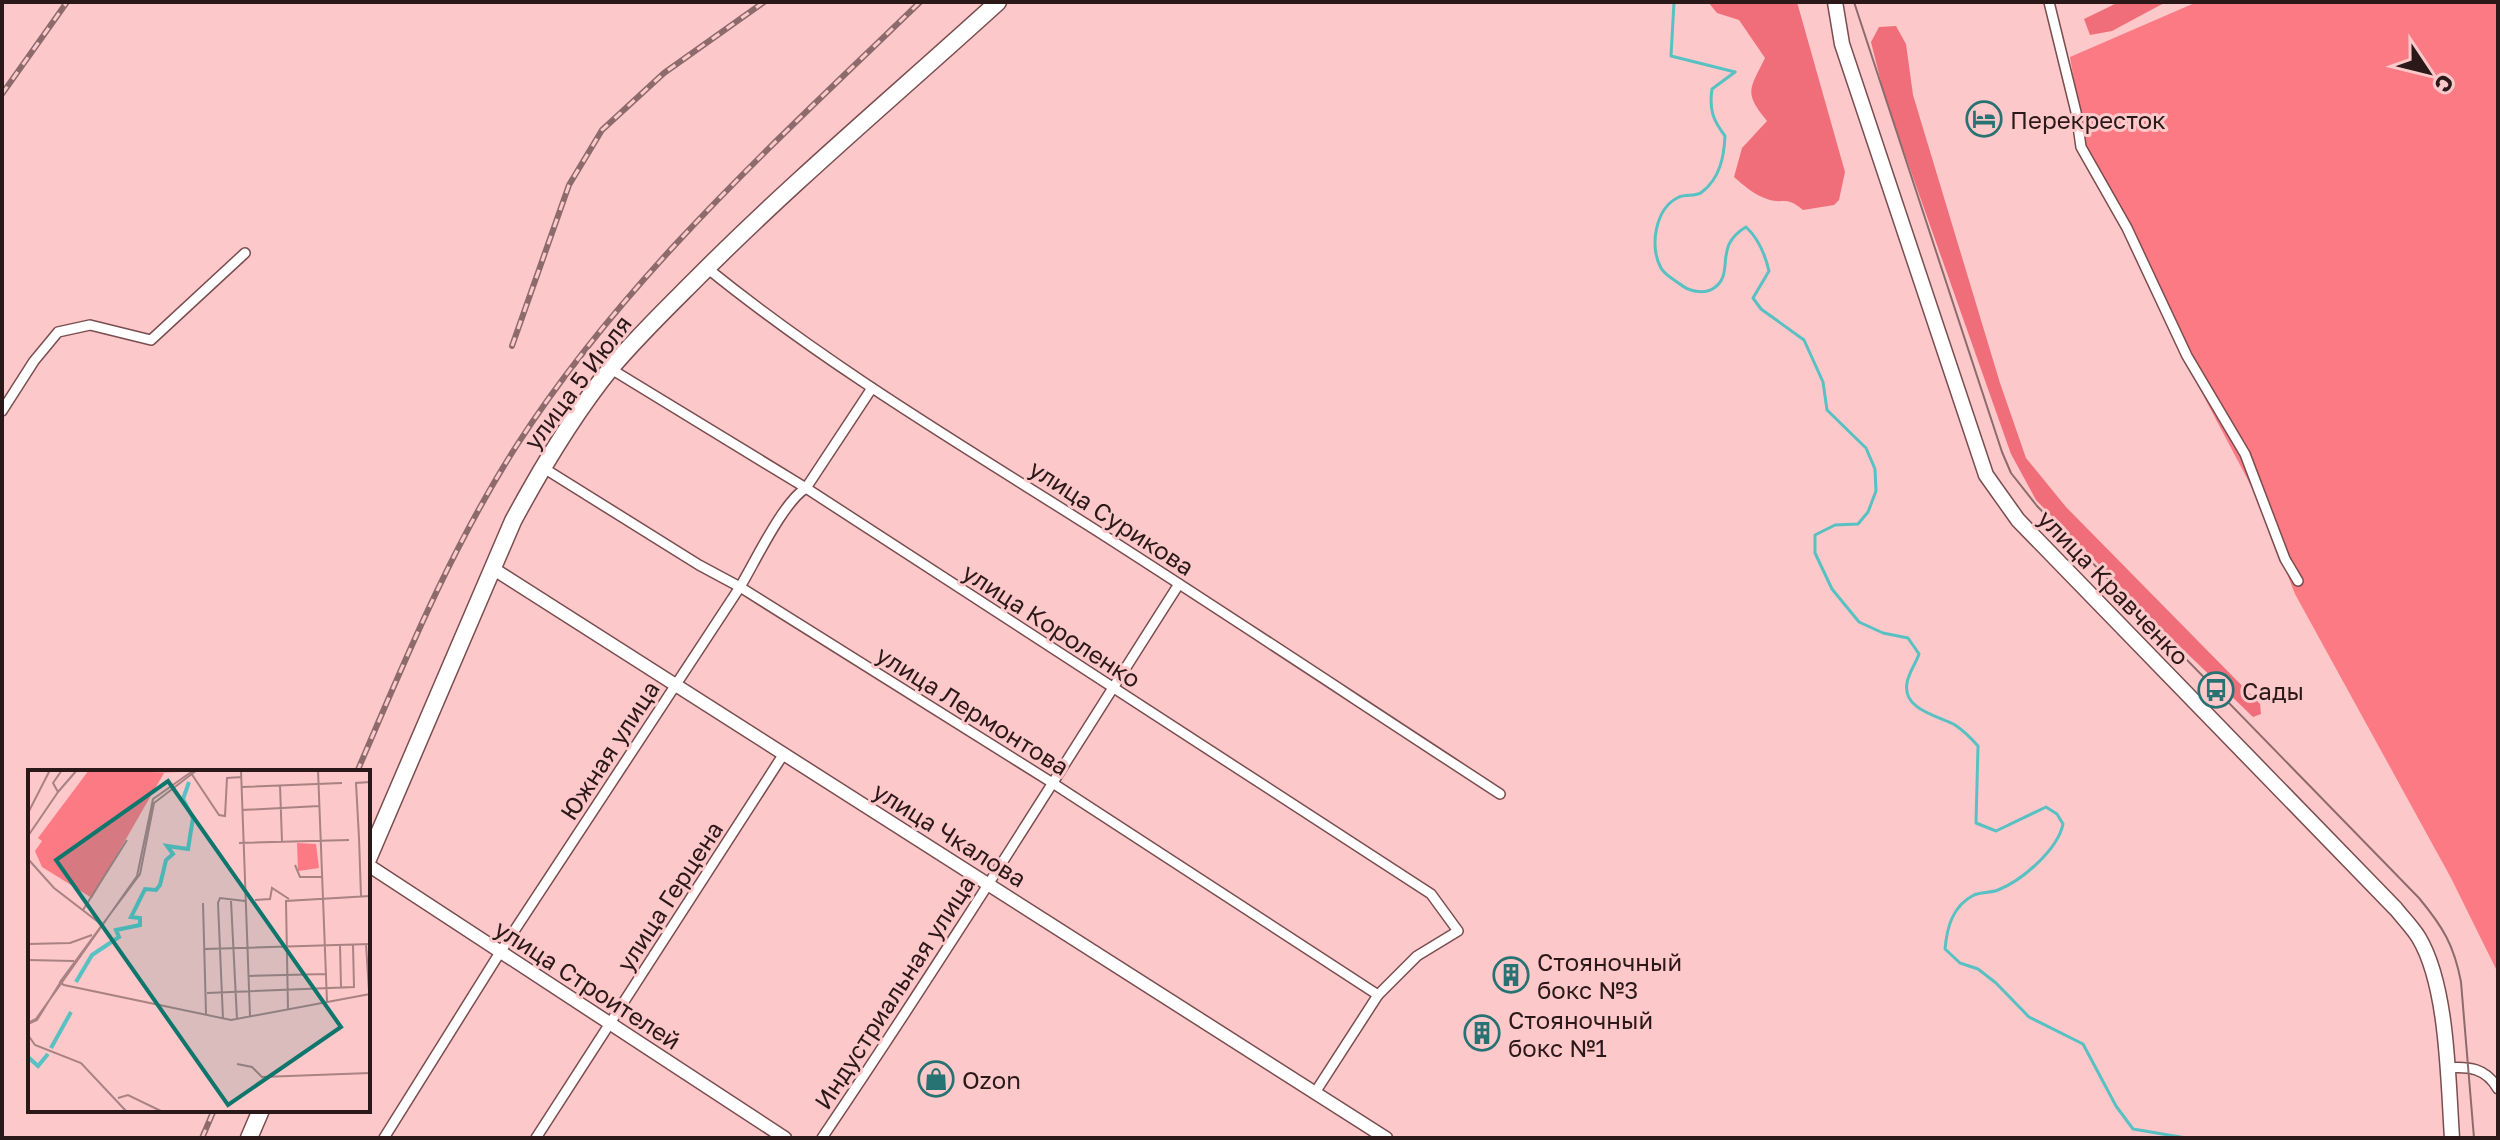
<svg xmlns="http://www.w3.org/2000/svg" width="2500" height="1140" viewBox="0 0 2500 1140" font-family="'Golos Text',sans-serif">
  <style>
    .green { fill: #fb7a84 }
    .forest { fill: #f06e79 }
    .lines { fill: none; stroke-linecap: round; stroke-linejoin: round }
    .stream { stroke: #57c1c3; stroke-width: 3 }
    .street-casing { stroke: #7a4d4f; stroke-width: 12 }
    .secondary-casing { stroke: #7a4d4f; stroke-width: 15 }
    .primary-casing { stroke: #7a4d4f; stroke-width: 17 }
    .highway-casing { stroke: #7a4d4f; stroke-width: 19 }
    .street { stroke: #fff; stroke-width: 9 }
    .secondary { stroke: #fff; stroke-width: 12 }
    .primary { stroke: #fff; stroke-width: 14 }
    .highway { stroke: #fff; stroke-width: 16 }
    .tram { stroke: #8d6b6c; stroke-width: 2 }
    .rail-casing { stroke: #8d6b6c; stroke-width: 6 }
    .rail { stroke: #fdc8c9; stroke-width: 3; stroke-dasharray: 9; stroke-linecap: butt }
    .labels { text-anchor: middle; dominant-baseline: central; stroke-width: 6; stroke-linejoin: round; paint-order: stroke }
    .poi-label { font-size: 24px; fill: #2b1919; stroke: #fdc8c9; text-anchor: start }
    .street-label { font-size: 24px; fill: #2b1919; stroke: #fdc8c9 }
    .inset-river { fill: none; stroke: #57c1c3; stroke-width: 4 }
    .inset-road { fill: none; stroke: #a98283; stroke-width: 2 }
    .view { fill: #0f766e; fill-opacity: 0.15; stroke: #0f766e; stroke-width: 4 }
    .inset-edge { fill: none; stroke: #2b1919; stroke-width: 4 }
  </style>
  <rect width="100%" height="100%" fill="#fdc8c9"/>
  <!-- green -->
  <path class="green" d="M 2197,2 L 2498,2 L 2498,973 L 2451,878 L 2295,594 L 2259,501 L 2174,340 L 2086,151 L 2070,57 Z"/>
  <!-- forest -->
  <g class="forest">
    <path d="M 1708,2 L 1797,2 L 1845,172 L 1839,200 L 1834,205 L 1803,210 C 1785,195 1784,205 1767,199 C 1755,195 1744,186 1734,177 L 1742,148 L 1767,121 C 1743,92 1750,89 1765,58 L 1739,20 L 1717,13 Z"/>
    <path d="M 2119,2 L 2166,2 L 2112,31 L 2090,35 L 2084,19 Z"/>
    <path d="M 1896,26 L 1906,44 L 1913,95 L 2000,383 L 2026,458 L 2066,507 L 2260,704 L 2261,714 L 2253,717 L 2166,633 L 2036,500 L 2011,454 L 1885,98 L 1871,42 L 1879,27 Z"/>
  </g>
  <g class="lines">
    <!-- stream -->
    <g class="stream">
      <path d="M 1674,2 L 1671,56 L 1735,72"/>
      <path d="M 1735,72 L 1712,89 C 1709,110 1713,120 1725,136 C 1724,157 1720,178 1702,192 C 1696,197 1686,194 1679,197 C 1655,208 1649,247 1661,268 C 1665,275 1673,279 1680,284 C 1688,291 1704,295 1714,288 C 1736,273 1712,247 1746,227 C 1759,239 1765,254 1769,271 L 1753,298 L 1761,309 L 1804,340 L 1823,382 L 1827,410 L 1866,448 L 1875,469 L 1876,491 L 1868,512 L 1858,524 L 1835,525 L 1815,535 L 1815,553 L 1832,589 L 1859,622 L 1883,633 L 1908,638 L 1919,654 C 1916,663 1908,674 1907,683 C 1902,710 1939,716 1955,725 C 1964,731 1971,738 1978,746 L 1976,823 L 1996,831 L 2046,807 L 2057,814 L 2063,824 C 2058,849 2023,880 1998,890 C 1991,893 1981,892 1974,895 C 1952,906 1947,928 1945,949 L 1960,963 L 1978,969 L 1996,983 L 2029,1017 L 2083,1044 L 2116,1106 L 2133,1129 L 2186,1138"/>
    </g>
    <defs>
      <g id="street">
        <path d="M 2049,2 L 2076,112 L 2081,147 L 2127,228 L 2187,356 L 2245,454 L 2285,559 L 2298,581"/>
        <path d="M 707,268 C 828,366 963,446 1094,529 C 1230,616 1365,706 1500,794"/>
        <path d="M 611,369 L 806,488 L 1431,894 L 1458,931 L 1417,956 L 1378,995 L 1316,1091"/>
        <path d="M 2,411 L 34,361 L 58,332 L 90,325 L 151,340 L 245,253"/>
        <path d="M 542,467 L 699,565 L 740,587 L 1051,782 L 1378,995"/>
        <path d="M 2446,1068 C 2469,1066 2486,1068 2498,1089"/>
        <path d="M 384,1138 L 499,954 L 740,587 C 755,562 783,502 806,488 L 872,388"/>
        <path d="M 536,1138 L 783,755"/>
        <path d="M 822,1138 C 945,956 1061,769 1179,584"/>
      </g>
      <g id="secondary">
        <path d="M 492,568 L 1386,1138"/>
        <path d="M 368,865 L 785,1138"/>
      </g>
      <path id="primary" d="M 1835,2 L 1842,44 L 1986,475 L 2018,520 L 2396,909 C 2404,919 2413,928 2419,938 C 2448,987 2448,1081 2452,1138"/>
      <g id="highway">
        <path d="M 368,859 L 513,521 C 542,467 573,415 611,368 C 637,337 666,309 695,280 C 791,183 897,94 998,2"/>
        <path d="M 249,1138 L 261,1110"/>
      </g>
    </defs>
    <!-- street casing -->
    <use href="#street" class="street-casing"/>
    <!-- secondary casing -->
    <use href="#secondary" class="secondary-casing"/>
    <!-- primary casing -->
    <use href="#primary" class="primary-casing"/>
    <!-- highway casing -->
    <use href="#highway" class="highway-casing"/>
    <!-- street -->
    <use href="#street" class="street"/>
    <!-- secondary -->
    <use href="#secondary" class="secondary"/>
    <!-- primary -->
    <use href="#primary" class="primary"/>
    <!-- highway -->
    <use href="#highway" class="highway"/>
    <!-- tram -->
    <path class="tram" d="M 1854,2 L 2002,452 L 2011,473 L 2037,506 L 2419,898 C 2443,927 2454,945 2461,982 L 2474,1138"/>
    <defs>
      <g id="rail">
        <path d="M 2,94 L 67,2"/>
        <path d="M 512,346 L 569,185 L 602,130 L 664,73 L 764,2"/>
        <path d="M 357,772 C 405,660 451,548 517,445 C 626,276 777,141 920,2"/>
        <path d="M 202,1138 L 214,1110"/>
      </g>
    </defs>
    <!-- rail casing -->
    <use href="#rail" class="rail-casing"/>
    <!-- rail -->
    <use href="#rail" class="rail"/>
  </g>
  <!-- icons -->
  <defs>
    <symbol id="hotel-ring" viewBox="-11 -11 22 22"><circle r="9.5" fill="#fdc8c9" stroke="#277273" stroke-width="1.5"/><path d="M-6-4.5h1.5V1H6V5H4.5V3h-9V5H-6ZM-4 0a1.8 1.8 0 1 1 3.6 0ZM.5 0V-2.5h3Q6-2.5 6 0Z" fill="#277273"/></symbol>
    <symbol id="bus-ring" viewBox="-11 -11 22 22"><circle r="9.5" fill="#fdc8c9" stroke="#277273" stroke-width="1.5"/><path d="M-5-6H5V4H4V6H2V4H-2V6H-4V4H-5ZM-3.5-4V0h7V-4ZM-3.5 1.2v1.5H-2V1.2ZM2 1.2v1.5H3.5V1.2Z" fill="#277273"/></symbol>
    <symbol id="building-ring" viewBox="-11 -11 22 22"><circle r="9.5" fill="#fdc8c9" stroke="#277273" stroke-width="1.5"/><path d="M-4-6H4V6H1V3H-1V6H-4ZM-2.5-4.3h1.7v1.8h-1.7ZM.8-4.3h1.7v1.8H.8ZM-2.5-1h1.7V.8h-1.7ZM.8-1h1.7V.8H.8Z" fill="#277273"/></symbol>
    <symbol id="shop-ring" viewBox="-11 -11 22 22"><circle r="9.5" fill="#fdc8c9" stroke="#277273" stroke-width="1.5"/><path d="M-5-2.5h2.3a2.7 3.5 0 0 1 5.4 0H5L5.5 6h-11ZM-1.5-2.5h3a1.5 2.3 0 0 0-3 0Z" fill="#277273"/></symbol>
  </defs>
  <g fill-rule="evenodd">
    <use href="#hotel-ring" x="1964" y="99" width="40" height="40"/>
    <use href="#bus-ring" x="2196" y="670" width="40" height="40"/>
    <use href="#building-ring" x="1491" y="955" width="40" height="40"/>
    <use href="#building-ring" x="1462" y="1013" width="40" height="40"/>
    <use href="#shop-ring" x="916" y="1059" width="40" height="40"/>
  </g>
  <g class="labels">
    <!-- poi labels -->
    <g class="poi-label">
      <text x="2010" y="119">Перекресток</text>
      <text x="2242" y="690">Сады</text>
      <text x="1537" y="961">Стояночный<tspan x="1537" dy="28">бокс №3</tspan></text>
      <text x="1508" y="1019">Стояночный<tspan x="1508" dy="28">бокс №1</tspan></text>
      <text x="962" y="1079">Ozon</text>
    </g>
    <!-- street labels -->
    <g class="street-label">
      <text transform="translate(577 382) rotate(-53)">улица 5 Июля</text>
      <text transform="translate(1112 517) rotate(33)">улица Сурикова</text>
      <text transform="translate(2114 587) rotate(46)">улица Кравченко</text>
      <text transform="translate(1052 625) rotate(33)">улица Короленко</text>
      <text transform="translate(973 710) rotate(32)">улица Лермонтова</text>
      <text transform="translate(609 750) rotate(-57)">Южная улица</text>
      <text transform="translate(950 834) rotate(32)">улица Чкалова</text>
      <text transform="translate(669 896) rotate(-57)">улица Герцена</text>
      <text transform="translate(588 984) rotate(33)">улица Строителей</text>
      <text transform="translate(894 992) rotate(-57)">Индустриальная улица</text>
    </g>
  </g>
  <!-- overview -->
  <g transform="translate(28 770)">
    <rect width="342" height="342" fill="#fdc8c9"/>
    <path d="M 61,0 L 153,3 L 136,3 L 64,128 L 14,97 L 7,81 L 14,71 L 10,68 ZM 269,73 L 288,74 L 291,98 L 270,101 Z" fill="#fb7a84"/>
    <path class="inset-river" d="M 48,212 L 64,185 L 91,167 L 88,160 L 112,155 L 112,148 L 103,147 L 117,119 L 128,120 L 132,115 L 138,90 L 145,84 L 139,76 L 160,79 L 165,48 L 155,29 L 161,12M 23,278 L 43,242M 0,287 L 10,296 L 20,284"/>
    <path class="inset-road" d="M 213,0 L 222,246M 290,0 L 299,232M 163,3 L 191,45 L 197,46 L 199,8 L 214,7M 252,15 L 254,72M 214,17 L 314,13M 30,22 L 49,0M 30,22 L 25,13 L 34,0M 214,40 L 291,36M 0,43 L 22,0M 0,66 L 30,22M 331,68 L 328,13 L 342,12M 331,68 L 333,126M 211,73 L 321,70M 0,89 L 26,118 L 74,155 L 32,212 L 36,215 L 203,250 L 342,224M 267,95 L 272,107 L 294,107M 227,130 L 242,129 L 244,118 L 261,129M 203,131 L 209,249M 175,133 L 178,244M 55,140 L 99,70M 74,155 L 112,104 L 126,33 L 169,0M 0,174 L 42,173 L 64,165M 338,174 L 341,221M 312,175 L 313,217M 177,179 L 342,174M 0,190 L 46,191M 221,206 L 298,204M 179,223 L 326,217 L 325,175M 260,240 L 258,131 L 342,126M 195,249 L 190,133 L 192,128 L 217,131M 0,253 L 8,249 L 109,106 L 125,29 L 166,0M 0,254 L 9,250 L 32,213M 0,265 L 7,275 L 53,293 L 99,342M 209,294 L 224,297 L 234,307 L 342,303M 90,328 L 100,325 L 135,342"/>
    <path class="view" d="M 140,11 L 313,257 L 200,335 L 28,90 Z"/>
    <rect width="342" height="342" class="inset-edge"/>
  </g>
  <!-- border -->
  <rect width="2500" height="1140" fill="none" stroke="#2b1919" stroke-width="8"/>
  <!-- north arrow -->
  <g transform="translate(2428 72) rotate(125)" stroke="#fdc8c9" stroke-width="6" paint-order="stroke">
  <path d="M0-6L14 30L0 20L-14 30Z" fill="#2b1919"/>
  <text y="-12" font-size="22" font-weight="bold" text-anchor="middle" fill="#2b1919">С</text>
  </g>
</svg>
